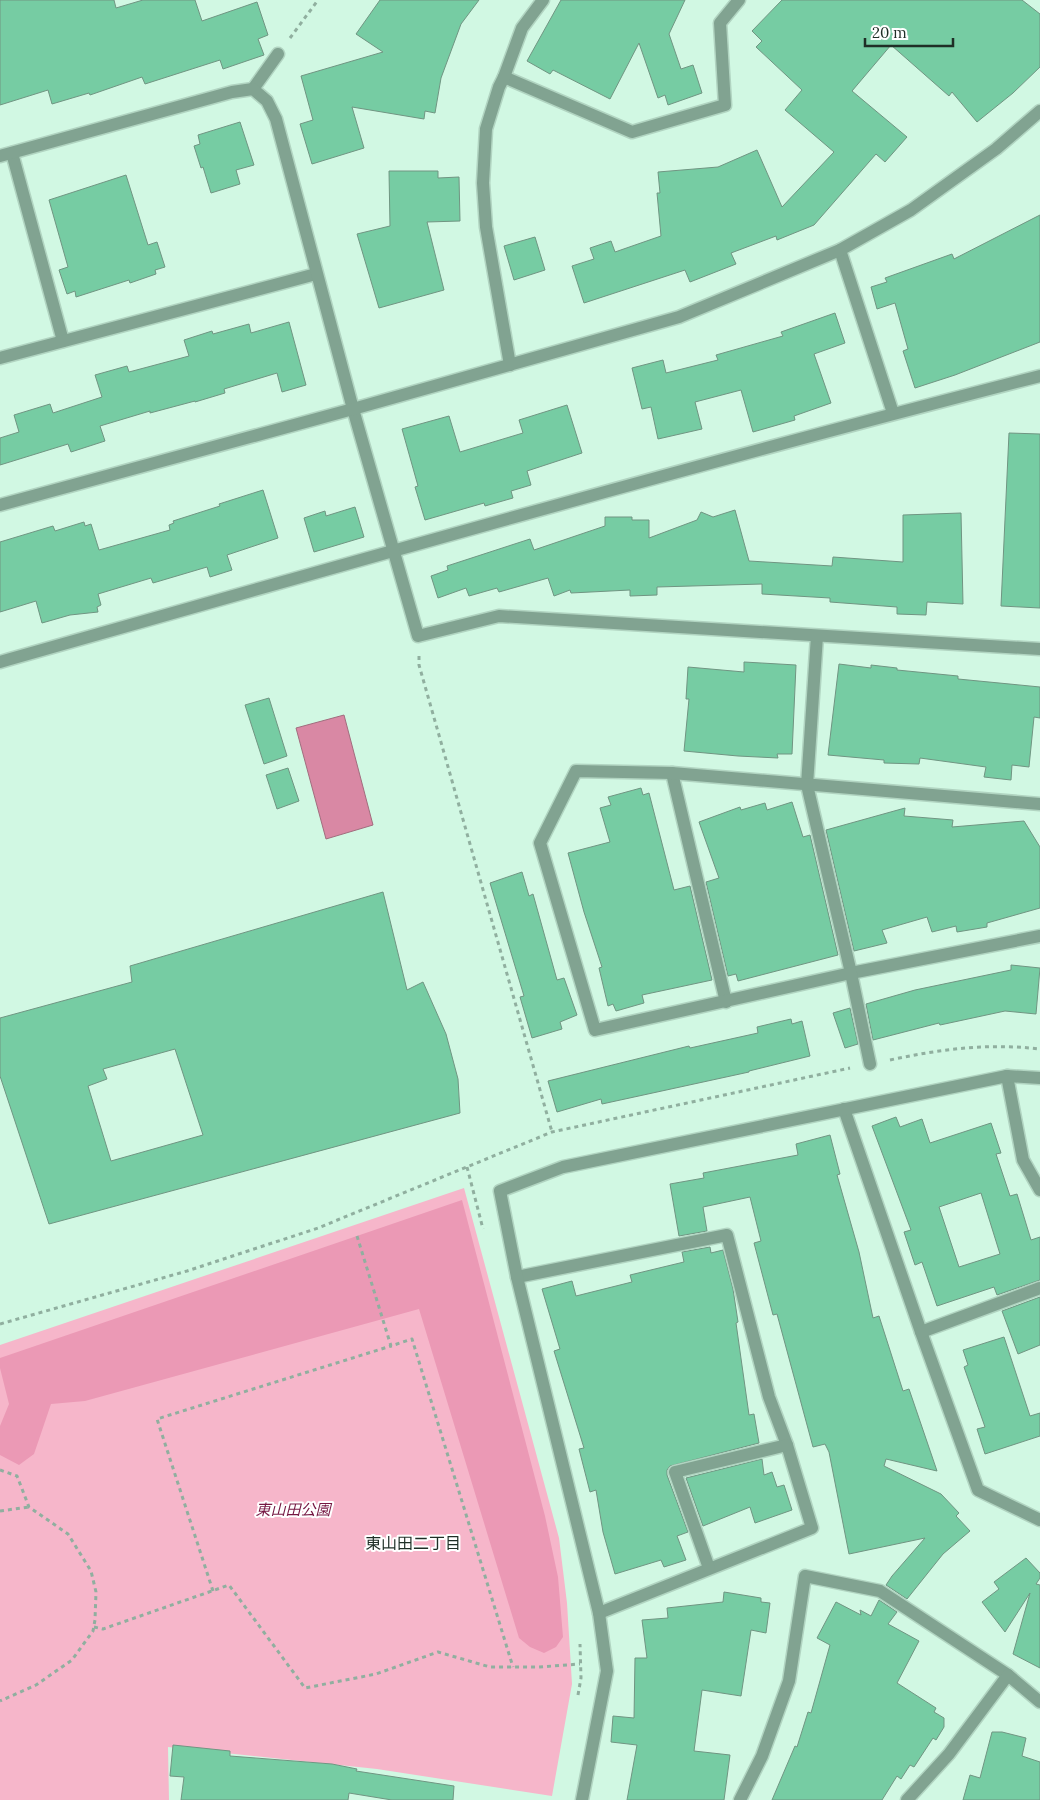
<svg xmlns="http://www.w3.org/2000/svg" width="1040" height="1800" viewBox="0 0 1040 1800" font-family="Lora,'Noto Sans JP',serif">
  <style>
    .green { fill: #f6b6ca }
    .forest { fill: #eb99b5 }
    .water { fill: #d988a4; stroke: #a16d7e }
    .building { fill: #76cca3; stroke: #709582; fill-rule: evenodd }
    .lines { fill: none; stroke-linecap: round; stroke-linejoin: round }
    .minor-casing { stroke: #b1d4c1; stroke-width: 15 }
    .tertiary-casing { stroke: #b1d4c1; stroke-width: 15 }
    .path { stroke: #90af9f; stroke-width: 3; stroke-dasharray: 4 4; stroke-linecap: butt }
    .minor { stroke: #81a391; stroke-width: 12 }
    .tertiary { stroke: #81a391; stroke-width: 12 }
    .labels { text-anchor: middle; dominant-baseline: central; stroke-width: 4; stroke-linejoin: round; paint-order: stroke }
    .park-label { font-size: 15px; font-style: italic; fill: #751742; stroke: #fff }
    .neighbourhood-label { font-size: 16px; fill: #1f2e26; stroke: #fff }
  </style>
  <rect width="100%" height="100%" fill="#d1f8e3"/>
  <!-- green -->
  <path class="green" d="M 464,1188 L 559,1538 L 567,1603 L 572,1684 L 552,1796 L 377,1769 L 168,1747 L 169,1800 L 0,1800 L 0,1345 Z"/>
  <!-- forest -->
  <path class="forest" d="M 462,1200 L 545,1516 L 558,1577 L 563,1637 L 556,1647 L 544,1653 L 530,1647 L 519,1638 L 419,1309 L 85,1401 L 51,1404 L 34,1454 L 19,1465 L 0,1455 L 0,1426 L 9,1404 L 0,1368 L 0,1358 Z"/>
  <!-- water -->
  <path class="water" d="M 344,715 L 373,825 L 326,839 L 296,728 Z"/>
  <!-- building -->
  <g class="building">
    <path d="M 0,0 L 114,0 L 116,8 L 143,0 L 195,0 L 202,21 L 257,2 L 268,35 L 258,39 L 264,55 L 223,69 L 220,60 L 145,84 L 142,77 L 90,95 L 89,93 L 52,104 L 48,90 L 0,105 Z"/>
    <path d="M 380,0 L 479,0 L 461,24 L 441,78 L 435,113 L 425,111 L 424,119 L 352,107 L 364,148 L 312,164 L 300,124 L 313,120 L 301,76 L 383,52 L 356,34 Z"/>
    <path d="M 561,0 L 685,0 L 669,34 L 681,69 L 693,65 L 702,93 L 668,105 L 665,95 L 658,98 L 639,43 L 610,99 L 553,70 L 550,74 L 527,61 Z"/>
    <path d="M 782,0 L 1022,0 L 1040,14 L 1040,67 L 1013,93 L 977,122 L 952,92 L 949,96 L 891,45 L 852,91 L 907,137 L 885,162 L 876,154 L 814,225 L 777,240 L 776,236 L 731,253 L 736,264 L 690,282 L 685,270 L 584,303 L 572,266 L 594,259 L 590,248 L 611,241 L 615,252 L 661,236 L 657,193 L 660,193 L 658,172 L 718,167 L 757,150 L 782,207 L 834,152 L 785,110 L 802,90 L 756,47 L 762,41 L 752,31 Z"/>
    <path d="M 240,122 L 254,165 L 236,170 L 240,184 L 211,193 L 203,167 L 201,168 L 194,146 L 200,144 L 198,135 Z"/>
    <path d="M 389,171 L 438,171 L 438,178 L 459,177 L 460,221 L 427,222 L 444,290 L 379,308 L 357,234 L 390,226 Z"/>
    <path d="M 126,175 L 148,245 L 157,242 L 165,267 L 155,270 L 156,274 L 130,283 L 129,280 L 76,297 L 75,291 L 67,294 L 59,270 L 68,267 L 49,200 Z"/>
    <path d="M 1040,215 L 1040,342 L 955,375 L 915,388 L 903,351 L 908,349 L 895,303 L 877,309 L 871,287 L 887,282 L 885,278 L 952,254 L 954,259 Z"/>
    <path d="M 535,237 L 545,270 L 514,280 L 504,246 Z"/>
    <path d="M 835,313 L 845,343 L 814,354 L 831,403 L 794,416 L 795,420 L 753,432 L 741,390 L 695,402 L 702,429 L 658,439 L 651,407 L 642,409 L 632,368 L 663,360 L 666,373 L 718,360 L 716,355 L 783,336 L 781,332 Z"/>
    <path d="M 289,322 L 306,385 L 282,392 L 277,373 L 224,389 L 225,393 L 195,402 L 195,401 L 150,413 L 150,411 L 100,426 L 105,441 L 71,452 L 68,444 L 0,465 L 0,438 L 19,432 L 14,415 L 50,404 L 53,413 L 102,397 L 95,375 L 127,366 L 129,372 L 189,356 L 184,340 L 212,331 L 213,334 L 249,324 L 251,333 Z"/>
    <path d="M 567,405 L 582,453 L 527,471 L 531,485 L 511,491 L 513,498 L 485,506 L 484,503 L 425,520 L 415,487 L 418,486 L 402,429 L 449,416 L 460,452 L 523,433 L 519,420 Z"/>
    <path d="M 1009,433 L 1040,434 L 1040,608 L 1001,606 Z"/>
    <path d="M 263,490 L 278,538 L 227,555 L 232,570 L 210,577 L 207,567 L 153,583 L 151,578 L 98,594 L 101,605 L 97,607 L 98,612 L 70,615 L 42,623 L 36,601 L 0,612 L 0,542 L 53,526 L 55,531 L 84,522 L 85,526 L 91,524 L 99,550 L 170,530 L 169,525 L 174,523 L 173,521 L 220,506 L 219,504 Z"/>
    <path d="M 355,507 L 364,537 L 314,552 L 304,518 L 325,511 L 326,516 Z"/>
    <path d="M 735,510 L 749,561 L 832,566 L 833,557 L 903,562 L 903,515 L 961,513 L 963,604 L 927,602 L 926,615 L 897,614 L 897,607 L 830,602 L 830,598 L 762,594 L 762,584 L 657,587 L 657,595 L 630,596 L 630,590 L 571,593 L 570,590 L 554,596 L 548,578 L 499,592 L 497,588 L 469,596 L 466,588 L 438,598 L 431,576 L 448,570 L 447,566 L 530,539 L 534,550 L 605,526 L 605,517 L 632,517 L 632,520 L 649,520 L 649,538 L 697,520 L 701,512 L 713,517 Z"/>
    <path d="M 744,662 L 796,665 L 792,754 L 777,754 L 778,758 L 738,756 L 684,751 L 689,699 L 686,699 L 688,667 L 744,672 Z"/>
    <path d="M 839,664 L 871,668 L 871,665 L 897,668 L 897,670 L 958,676 L 958,679 L 1040,687 L 1040,718 L 1034,717 L 1029,767 L 1012,765 L 1011,780 L 984,777 L 986,767 L 920,758 L 919,764 L 884,763 L 884,760 L 828,755 Z"/>
    <path d="M 269,698 L 287,756 L 264,764 L 245,705 Z"/>
    <path d="M 288,768 L 299,801 L 277,809 L 266,775 Z"/>
    <path d="M 641,788 L 643,795 L 649,793 L 674,890 L 690,886 L 712,980 L 642,995 L 644,1003 L 616,1011 L 613,1004 L 608,1006 L 599,968 L 602,967 L 584,912 L 568,853 L 610,842 L 600,808 L 611,805 L 608,797 Z"/>
    <path d="M 792,802 L 803,837 L 810,835 L 838,955 L 738,981 L 736,974 L 728,976 L 706,882 L 719,878 L 699,822 L 740,807 L 741,810 L 765,803 L 767,810 Z"/>
    <path d="M 905,808 L 904,816 L 953,820 L 952,827 L 1024,821 L 1040,847 L 1040,908 L 987,923 L 987,927 L 957,932 L 956,926 L 932,932 L 927,917 L 882,930 L 887,943 L 854,951 L 826,830 Z"/>
    <path d="M 522,872 L 529,896 L 533,894 L 557,980 L 564,978 L 577,1015 L 560,1022 L 562,1029 L 532,1038 L 520,997 L 524,996 L 490,883 Z"/>
    <path d="M 383,892 L 407,990 L 423,982 L 446,1034 L 458,1079 L 460,1113 L 49,1224 L 0,1076 L 0,1018 L 132,982 L 130,966 ZM 175,1049 L 203,1135 L 111,1161 L 88,1086 L 107,1079 L 103,1069 Z"/>
    <path d="M 1011,965 L 1040,968 L 1036,1014 L 1005,1011 L 940,1025 L 939,1023 L 873,1040 L 866,1004 L 915,990 L 1011,970 Z"/>
    <path d="M 850,1008 L 858,1044 L 845,1048 L 833,1013 Z"/>
    <path d="M 791,1019 L 792,1024 L 802,1021 L 810,1056 L 749,1071 L 749,1072 L 602,1104 L 601,1099 L 557,1112 L 548,1081 L 689,1046 L 690,1048 L 758,1033 L 757,1027 Z"/>
    <path d="M 896,1117 L 900,1127 L 922,1119 L 930,1143 L 991,1123 L 1001,1153 L 996,1154 L 1010,1196 L 1017,1194 L 1031,1240 L 1040,1237 L 1040,1280 L 997,1295 L 994,1287 L 937,1306 L 922,1262 L 915,1265 L 904,1232 L 911,1230 L 872,1126 ZM 981,1193 L 1000,1254 L 959,1267 L 939,1207 Z"/>
    <path d="M 830,1135 L 840,1174 L 837,1175 L 859,1252 L 873,1318 L 879,1316 L 903,1391 L 909,1389 L 937,1471 L 886,1459 L 884,1466 L 941,1494 L 959,1513 L 956,1516 L 970,1531 L 943,1554 L 907,1599 L 886,1585 L 892,1576 L 925,1538 L 849,1554 L 829,1452 L 825,1444 L 813,1447 L 777,1314 L 773,1315 L 754,1243 L 761,1241 L 750,1197 L 703,1207 L 707,1231 L 679,1236 L 670,1184 L 704,1178 L 703,1173 L 798,1155 L 796,1144 Z"/>
    <path d="M 710,1247 L 711,1253 L 723,1250 L 733,1289 L 738,1322 L 736,1323 L 749,1415 L 754,1414 L 759,1443 L 670,1466 L 667,1470 L 667,1475 L 688,1532 L 677,1536 L 686,1560 L 664,1567 L 661,1560 L 615,1574 L 603,1532 L 596,1490 L 590,1492 L 579,1449 L 584,1448 L 554,1351 L 560,1349 L 542,1289 L 572,1281 L 576,1296 L 632,1282 L 630,1275 L 684,1262 L 682,1252 Z"/>
    <path d="M 1040,1297 L 1040,1345 L 1018,1354 L 1002,1311 Z"/>
    <path d="M 1004,1337 L 1030,1416 L 1040,1413 L 1040,1436 L 985,1454 L 977,1429 L 985,1427 L 964,1367 L 968,1365 L 963,1350 Z"/>
    <path d="M 762,1459 L 764,1475 L 772,1472 L 777,1487 L 784,1485 L 792,1510 L 755,1523 L 750,1507 L 703,1526 L 686,1478 Z"/>
    <path d="M 1026,1558 L 1040,1573 L 1040,1578 L 1036,1584 L 1040,1585 L 1040,1668 L 1013,1654 L 1030,1593 L 1005,1632 L 982,1602 L 999,1589 L 994,1582 Z"/>
    <path d="M 724,1592 L 761,1598 L 761,1602 L 770,1603 L 766,1633 L 751,1630 L 741,1696 L 702,1690 L 694,1751 L 730,1755 L 724,1800 L 627,1800 L 637,1745 L 611,1742 L 613,1716 L 634,1718 L 635,1658 L 647,1658 L 642,1620 L 668,1618 L 667,1608 L 723,1602 Z"/>
    <path d="M 879,1600 L 897,1612 L 888,1624 L 919,1641 L 897,1683 L 936,1708 L 934,1712 L 944,1718 L 944,1727 L 936,1740 L 933,1738 L 914,1767 L 910,1765 L 901,1779 L 897,1776 L 882,1800 L 772,1800 L 795,1746 L 797,1747 L 808,1712 L 811,1713 L 830,1645 L 817,1638 L 836,1602 L 861,1615 L 860,1610 L 871,1616 Z"/>
    <path d="M 992,1732 L 1002,1732 L 1026,1738 L 1022,1756 L 1040,1762 L 1040,1800 L 963,1800 L 970,1775 L 980,1778 Z"/>
    <path d="M 173,1745 L 230,1751 L 230,1756 L 332,1764 L 357,1769 L 356,1771 L 454,1786 L 453,1800 L 392,1800 L 349,1793 L 348,1800 L 181,1800 L 184,1777 L 170,1776 Z"/>
  </g>
  <g class="lines">
    <defs>
      <g id="minor">
        <path d="M 504,77 L 632,132 L 725,105 L 720,23 L 739,0"/>
        <path d="M 253,89 L 278,54"/>
        <path d="M 12,153 L 63,341"/>
        <path d="M 840,250 L 893,413"/>
        <path d="M 0,358 L 316,274"/>
        <path d="M 510,365 L 486,227 L 483,183 L 486,129 L 499,87 L 504,77 L 522,28 L 543,0"/>
        <path d="M 817,636 L 807,785 L 851,973 L 1040,936"/>
        <path d="M 0,662 C 346,564 692,465 1040,376"/>
        <path d="M 672,773 L 726,1002"/>
        <path d="M 870,1064 L 851,973 L 595,1030 L 540,843 L 576,771 L 672,773 L 1040,804"/>
        <path d="M 1007,1076 L 1023,1160 L 1040,1190"/>
        <path d="M 844,1109 L 921,1332 L 978,1490 L 1040,1520"/>
        <path d="M 517,1277 L 727,1235 L 769,1397 L 787,1445 L 812,1528 L 599,1613"/>
        <path d="M 921,1332 L 1040,1288"/>
        <path d="M 709,1568 L 675,1472 L 787,1445"/>
        <path d="M 582,1800 L 607,1671 L 599,1613 L 517,1277 L 500,1191 L 563,1167 L 1007,1076 L 1040,1078"/>
        <path d="M 740,1800 L 762,1756 L 789,1681 L 805,1576 L 880,1591 L 1008,1675 L 1040,1702"/>
        <path d="M 907,1800 L 949,1754 L 1008,1675"/>
      </g>
      <g id="tertiary">
        <path d="M 0,156 L 232,92 L 253,89 L 267,101 L 276,119 L 353,409 L 418,636 L 499,616 L 1040,649"/>
        <path d="M 0,505 L 353,409 L 679,317 L 840,250 L 911,210 L 996,149 L 1040,111"/>
      </g>
    </defs>
    <!-- minor casing -->
    <use href="#minor" class="minor-casing"/>
    <!-- tertiary casing -->
    <use href="#tertiary" class="tertiary-casing"/>
    <!-- path -->
    <g class="path">
      <path d="M 290,38 L 318,0"/>
      <path d="M 419,656 L 419,665 L 552,1132"/>
      <path d="M 890,1060 C 941,1049 988,1043 1040,1049"/>
      <path d="M 467,1167 L 483,1229"/>
      <path d="M 357,1236 L 391,1346 L 412,1339 L 513,1667"/>
      <path d="M 0,1324 L 187,1271 L 318,1228 L 552,1132 L 850,1068"/>
      <path d="M 0,1470 L 17,1476 L 29,1507 L 68,1534 L 91,1571 L 96,1592 L 95,1620 L 93,1631 L 72,1660 L 36,1685 L 0,1701"/>
      <path d="M 0,1511 L 29,1507"/>
      <path d="M 213,1591 L 157,1419 L 391,1346"/>
      <path d="M 94,1627 L 103,1629 L 229,1585 L 305,1688 L 376,1674 L 438,1652 L 490,1667 L 539,1667 L 580,1664"/>
      <path d="M 578,1695 L 581,1678 L 580,1644"/>
    </g>
    <!-- minor -->
    <use href="#minor" class="minor"/>
    <!-- tertiary -->
    <use href="#tertiary" class="tertiary"/>
  </g>
  <g class="labels">
    <!-- park labels -->
    <g class="park-label">
      <text x="293" y="1509">東山田公園</text>
    </g>
    <!-- neighbourhood labels -->
    <g class="neighbourhood-label">
      <text x="413" y="1543">東山田二丁目</text>
    </g>
  </g>
  <!-- scale -->
  <path d="M865 38v8h88v-8" fill="none" stroke="#1f2e26" stroke-width="2.5"/>
  <text x="872" y="38" font-size="15" fill="#1f2e26" stroke="#ffffff" stroke-width="4" paint-order="stroke">20 m</text>
</svg>
